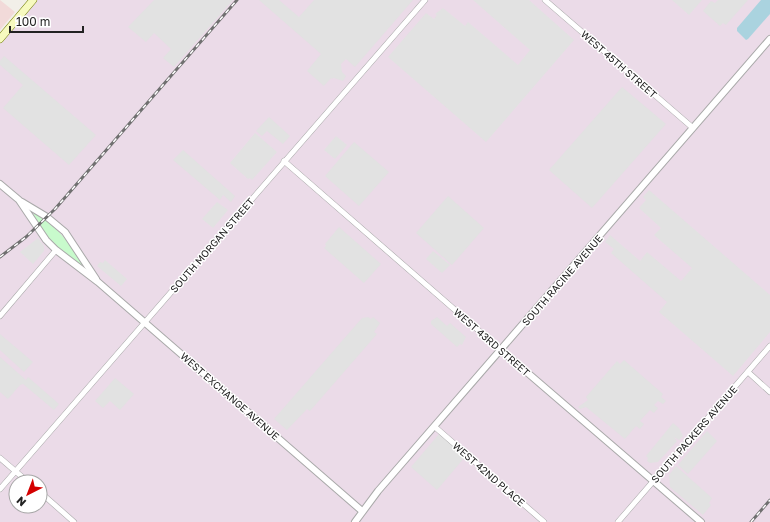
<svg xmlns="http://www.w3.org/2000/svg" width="770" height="522" viewBox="0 0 770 522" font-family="'Golos Text',sans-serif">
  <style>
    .commercial { fill: #f2dad9 }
    .industrial { fill: #ebdbe8; fill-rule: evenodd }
    .park { fill: #c8facc }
    .parking { fill: #e2e2e2 }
    .water { fill: #aad3df }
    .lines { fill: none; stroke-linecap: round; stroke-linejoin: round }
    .minor-casing { stroke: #a9a9a9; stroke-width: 6 }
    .tertiary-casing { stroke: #a9a9a9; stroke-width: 8 }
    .secondary-casing { stroke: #707d05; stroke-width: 8 }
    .minor { stroke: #fff; stroke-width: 5 }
    .tertiary { stroke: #fff; stroke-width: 6 }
    .secondary { stroke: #f7fabf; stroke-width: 7 }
    .rail-casing { stroke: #707070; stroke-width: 3 }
    .rail { stroke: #fff; stroke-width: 1.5; stroke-dasharray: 4.5; stroke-linecap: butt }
    .labels { text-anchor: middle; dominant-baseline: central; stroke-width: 3; stroke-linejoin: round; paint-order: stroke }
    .street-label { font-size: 10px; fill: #222; stroke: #fff }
  </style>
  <rect width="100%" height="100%" fill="#f2efe9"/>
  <!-- commercial -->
  <path class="commercial" d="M 0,0 L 15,12 L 0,30 Z"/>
  <!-- industrial -->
  <path class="industrial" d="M 35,0 L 770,0 L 770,522 L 0,522 L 0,40 ZM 16,482 L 40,482 L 40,506 L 16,506 Z"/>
  <!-- park -->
  <path class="park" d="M 34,213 C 57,226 69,242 82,264 L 82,268 L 49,239 L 33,215 Z"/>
  <!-- parking -->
  <g class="parking">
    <path d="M 154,0 L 233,0 L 174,67 L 163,58 L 171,49 L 154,33 L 146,42 L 128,27 Z"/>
    <path d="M 259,0 L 279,0 L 299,17 L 314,0 L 413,0 L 355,67 L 346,59 L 341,64 L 342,72 L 346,76 L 343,81 L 334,78 L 330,79 L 324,86 L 307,71 L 321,54 Z"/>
    <path d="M 473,0 L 529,0 L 574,40 L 486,142 L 388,57 L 426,13 L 434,19 L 437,15 L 435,14 L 443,8 L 465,26 L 468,22 L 518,65 L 530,50 Z"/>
    <path d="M 672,0 L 702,0 L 689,15 Z"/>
    <path d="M 718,0 L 748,0 L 726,25 L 723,23 L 720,26 L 703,11 L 711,1 L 715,3 Z"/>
    <path d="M 4,56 L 96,135 L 69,165 L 3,108 L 23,85 L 0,65 L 0,61 Z"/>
    <path d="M 622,87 L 666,124 L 592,208 L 549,170 Z"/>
    <path d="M 269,117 L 290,136 L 283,144 L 267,131 L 262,136 L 256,131 Z"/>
    <path d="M 255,133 L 277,152 L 252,180 L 250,178 L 248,179 L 230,163 Z"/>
    <path d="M 336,136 L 347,145 L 335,159 L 324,150 Z"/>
    <path d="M 354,142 L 389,172 L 359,206 L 325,176 Z"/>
    <path d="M 183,150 L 235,196 L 231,202 L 223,195 L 220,200 L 173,160 Z"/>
    <path d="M 649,190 L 770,295 L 770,332 L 733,376 L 659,312 L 667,302 L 611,253 L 614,249 L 605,242 L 610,235 L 640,261 L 647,252 L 681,281 L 692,268 L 654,235 L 661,228 L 639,208 L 646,200 L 643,197 Z"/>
    <path d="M 448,196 L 484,228 L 452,265 L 416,233 Z"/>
    <path d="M 217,202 L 228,210 L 213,228 L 202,219 Z"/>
    <path d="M 339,227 L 381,264 L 364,283 L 324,248 L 326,246 L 325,244 Z"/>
    <path d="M 38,238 L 44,246 L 44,251 L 33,264 L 20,252 Z"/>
    <path d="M 433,251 L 450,265 L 442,273 L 426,259 Z"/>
    <path d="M 105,260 L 127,279 L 121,286 L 97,266 L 100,262 L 103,263 Z"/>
    <path d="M 368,317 L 371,319 L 373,317 L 380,323 L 374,332 L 377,334 L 310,411 L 307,409 L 287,430 L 274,419 L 362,318 Z"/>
    <path d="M 437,317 L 447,326 L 450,323 L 466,337 L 462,345 L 460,344 L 457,347 L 431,324 L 431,321 Z"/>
    <path d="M 0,334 L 33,362 L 24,372 L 0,350 Z"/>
    <path d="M 0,357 L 26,380 L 28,377 L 59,404 L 54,410 L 23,384 L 20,385 L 8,399 L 0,392 Z"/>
    <path d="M 624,360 L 663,394 L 661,397 L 666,401 L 663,404 L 658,401 L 654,405 L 658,408 L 654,413 L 650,410 L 640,421 L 644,424 L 640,429 L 636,426 L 625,439 L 586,407 L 580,409 L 578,407 L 588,400 L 586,397 L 617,361 L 620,364 Z"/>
    <path d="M 115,378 L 134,394 L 120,410 L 110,401 L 103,408 L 95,401 Z"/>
    <path d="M 673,423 L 679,428 L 683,436 L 679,440 L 674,437 L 677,441 L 658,462 L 650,463 L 647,461 L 648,458 L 646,456 Z"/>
    <path d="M 707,431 L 717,441 L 688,474 L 678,465 Z"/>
    <path d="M 439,434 L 465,457 L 437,490 L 411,467 Z"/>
    <path d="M 676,466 L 712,498 L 709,503 L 711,505 L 703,515 L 670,487 L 669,475 Z"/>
  </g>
  <!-- water -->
  <path class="water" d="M 761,0 L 770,0 L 770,14 L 748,39 L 746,40 L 737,31 L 737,28 Z"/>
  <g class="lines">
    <defs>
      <g id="minor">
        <path d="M 545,0 L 693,128"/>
        <path d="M 284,161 L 501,350"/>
        <path d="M 0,316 L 56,250"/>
        <path d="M 748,372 L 770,392"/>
        <path d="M 435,427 L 544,522"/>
        <path d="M 0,458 L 28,482"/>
        <path d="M 0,489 L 425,0"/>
        <path d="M 40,492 L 74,522"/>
        <path d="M 618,522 L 770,346"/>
      </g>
      <g id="tertiary">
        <path d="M 0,184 L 19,200 L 46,240 L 56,250 L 98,282 L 362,511"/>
        <path d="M 22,202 L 47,217 L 65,232 L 96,279"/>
        <path d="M 501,350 L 701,522"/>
        <path d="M 355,522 L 378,491 L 770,39"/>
      </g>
      <path id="secondary" d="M 0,39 L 33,0"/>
    </defs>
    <!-- minor casing -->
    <use href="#minor" class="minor-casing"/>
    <!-- tertiary casing -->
    <use href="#tertiary" class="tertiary-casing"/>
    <!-- secondary casing -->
    <use href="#secondary" class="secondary-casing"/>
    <!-- minor -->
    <use href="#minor" class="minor"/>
    <!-- tertiary -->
    <use href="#tertiary" class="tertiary"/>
    <!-- secondary -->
    <use href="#secondary" class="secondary"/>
    <defs>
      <g id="rail">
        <path d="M 0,257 L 26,237 L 55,209 L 237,0"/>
        <path d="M 751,522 L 770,500"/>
      </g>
    </defs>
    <!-- rail casing -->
    <use href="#rail" class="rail-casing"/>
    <!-- rail -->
    <use href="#rail" class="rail"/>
  </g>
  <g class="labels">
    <!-- street labels -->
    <g class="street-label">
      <text transform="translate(619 64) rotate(41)">WEST 45TH STREET</text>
      <text transform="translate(212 245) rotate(-49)">SOUTH MORGAN STREET</text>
      <text transform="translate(562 280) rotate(-49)">SOUTH RACINE AVENUE</text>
      <text transform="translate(492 342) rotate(41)">WEST 43RD STREET</text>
      <text transform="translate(230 396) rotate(41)">WEST EXCHANGE AVENUE</text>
      <text transform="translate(694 434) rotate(-49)">SOUTH PACKERS AVENUE</text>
      <text transform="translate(489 474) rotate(41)">WEST 42ND PLACE</text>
    </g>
  </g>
  <!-- north arrow -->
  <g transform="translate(28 494) rotate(222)"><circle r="19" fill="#ffffff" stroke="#a7a7a7"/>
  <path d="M0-3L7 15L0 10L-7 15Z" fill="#d40000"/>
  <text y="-6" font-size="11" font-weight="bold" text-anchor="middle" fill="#222222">N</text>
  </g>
  <!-- scale -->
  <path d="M10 26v6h73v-6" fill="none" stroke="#222222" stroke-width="2"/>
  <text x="16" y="26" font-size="12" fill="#222222" stroke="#ffffff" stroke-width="3" paint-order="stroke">100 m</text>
</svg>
